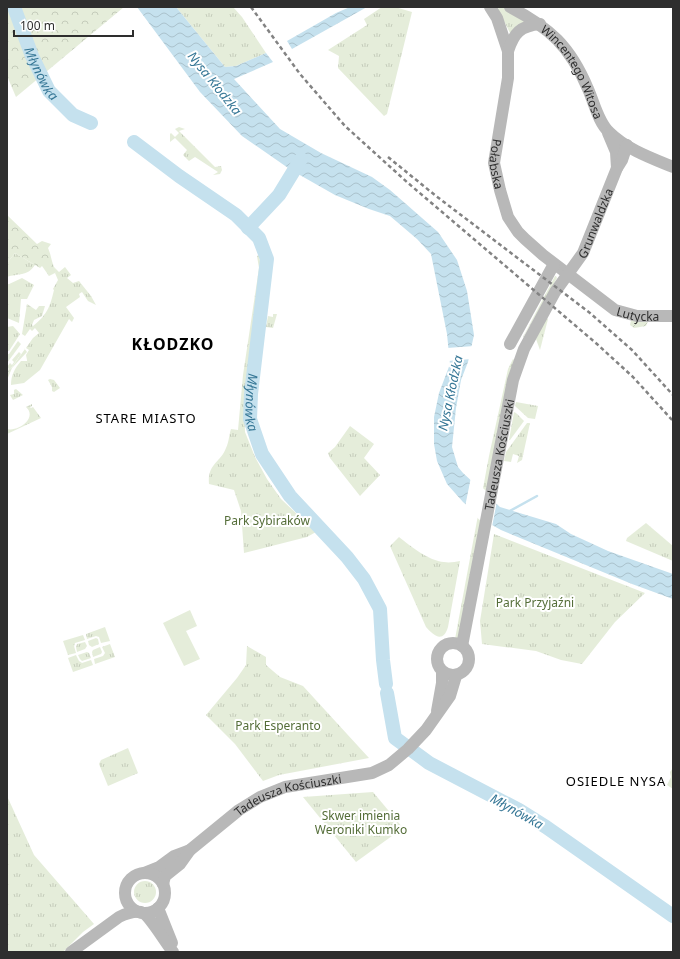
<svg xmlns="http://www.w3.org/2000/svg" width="680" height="959" viewBox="0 0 680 959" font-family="'Noto Sans',sans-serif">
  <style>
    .grass { fill: url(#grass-tufts) }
    .forest { fill: url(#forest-crowns) }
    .garden { fill: url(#garden-furrows) }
    .pitch { fill: #e5edda }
    .water { fill: url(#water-waves) }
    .pier { fill: #fff }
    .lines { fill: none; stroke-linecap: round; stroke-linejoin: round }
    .stream { stroke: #c5e1ee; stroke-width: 2.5 }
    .river { stroke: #c5e1ee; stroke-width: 14 }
    .secondary { stroke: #b8b8b8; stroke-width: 12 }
    .rail { stroke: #838383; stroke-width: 2.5; stroke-dasharray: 4 3; stroke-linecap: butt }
    .labels { text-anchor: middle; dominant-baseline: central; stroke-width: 4; stroke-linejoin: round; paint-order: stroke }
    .street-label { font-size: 12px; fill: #2e2e2e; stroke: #fff }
    .park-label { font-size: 12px; fill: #546d38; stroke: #fff }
    .water-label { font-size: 13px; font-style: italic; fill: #367796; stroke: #fff }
    .neighbourhood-label { font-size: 13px; letter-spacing: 1px; fill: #000; stroke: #fff }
    .district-label { font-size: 16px; font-weight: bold; letter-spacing: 1px; fill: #000; stroke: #fff }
  </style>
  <defs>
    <pattern id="grass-tufts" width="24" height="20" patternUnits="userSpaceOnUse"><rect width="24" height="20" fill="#e5edda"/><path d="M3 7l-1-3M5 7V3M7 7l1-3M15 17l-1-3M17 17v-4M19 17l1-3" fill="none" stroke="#c5ccbb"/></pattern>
    <pattern id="forest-crowns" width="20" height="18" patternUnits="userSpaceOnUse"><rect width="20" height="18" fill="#e5edda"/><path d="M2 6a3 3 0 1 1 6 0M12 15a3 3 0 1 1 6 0" fill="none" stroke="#c5ccbb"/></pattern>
    <pattern id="garden-furrows" width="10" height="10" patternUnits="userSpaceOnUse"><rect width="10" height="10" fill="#e5edda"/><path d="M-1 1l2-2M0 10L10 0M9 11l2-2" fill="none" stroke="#c5ccbb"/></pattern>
    <pattern id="water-waves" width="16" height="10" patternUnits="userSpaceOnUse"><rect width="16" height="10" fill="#c5e1ee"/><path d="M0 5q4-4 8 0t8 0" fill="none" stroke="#aac1cc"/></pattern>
  </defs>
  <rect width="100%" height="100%" fill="#fff"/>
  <!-- grass -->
  <g class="grass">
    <path d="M 176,7 L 233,7 L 242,17 L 266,53 L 236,66 L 225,67 Z"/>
    <path d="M 382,7 L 395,7 L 412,12 L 387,114 L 384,116 L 338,68 L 339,56 L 328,50 L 367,25 L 364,19 Z"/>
    <path d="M 499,7 L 502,7 L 526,21 L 510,33 L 498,9 Z"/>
    <path d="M 179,127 L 185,129 L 179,131 L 215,167 L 221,166 L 222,170 L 220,174 L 213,175 L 218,172 L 195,157 L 189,161 L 183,155 L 187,150 L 175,138 L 170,142 L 170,134 L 171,133 L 175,137 L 179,133 L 175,129 Z"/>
    <path d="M 15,253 L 35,265 C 27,277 18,273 7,277 L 7,263 Z"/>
    <path d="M 259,255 L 261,267 L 244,398 L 245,432 L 255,457 L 267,479 L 281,499 L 316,532 L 307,537 L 244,553 L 241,511 L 234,490 L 209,484 C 207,464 221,462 226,448 C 229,442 229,435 231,429 L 238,430 L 243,375 L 259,268 L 257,256 Z"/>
    <path d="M 54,267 L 59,272 L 65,267 L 71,275 L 67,278 L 73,283 L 79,281 L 91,296 L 96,305 L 88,301 L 82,292 L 79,294 L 80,297 L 66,307 L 74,318 L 72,322 L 69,319 L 40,370 L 24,383 L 11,385 C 11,375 15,368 21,361 L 27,361 L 27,360 L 26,355 L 29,350 L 26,348 L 33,338 L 39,333 L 35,328 L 32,331 L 30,329 L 25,336 L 22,334 L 27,304 L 36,310 L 39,306 L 45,306 L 42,316 L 34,320 L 32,325 L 33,326 C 47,315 50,307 54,290 L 53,289 L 58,280 L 55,273 L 56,272 Z"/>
    <path d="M 555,276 L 556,276 L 557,278 L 523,338 L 523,337 Z"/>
    <path d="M 22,278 L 34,285 L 27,299 L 21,299 L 19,323 L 7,318 L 7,285 Z"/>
    <path d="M 273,314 L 277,314 L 273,328 L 266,327 L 268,316 L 273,317 Z"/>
    <path d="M 545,317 L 548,319 L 540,350 L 536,339 Z"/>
    <path d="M 13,326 L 20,334 L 9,351 L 7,351 L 7,327 Z"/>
    <path d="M 18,341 L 21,344 L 7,363 L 7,354 L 9,354 Z"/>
    <path d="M 24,348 L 27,352 L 12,368 L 7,380 L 7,374 L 25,349 Z"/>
    <path d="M 513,359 L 514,360 L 458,640 L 455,639 L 489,456 L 508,369 Z"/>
    <path d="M 50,379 L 54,380 L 60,388 L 54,392 L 52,391 L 52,387 L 48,380 Z"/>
    <path d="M 16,389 L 23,395 L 13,400 L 10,395 L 14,394 L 14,390 Z"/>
    <path d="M 516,402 L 538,406 L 535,419 L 528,418 L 515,406 Z"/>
    <path d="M 32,404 L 32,406 L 30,407 L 31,408 L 33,407 L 41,418 L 7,434 L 7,429 C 18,432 38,418 26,407 Z"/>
    <path d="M 514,412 L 516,413 L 524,421 L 510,440 L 509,440 Z"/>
    <path d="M 527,423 L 530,423 L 522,460 L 517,463 L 519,456 L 513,454 L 511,462 L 504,461 L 506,452 Z"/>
    <path d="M 350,426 L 374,444 L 364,458 L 380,475 L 360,496 L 330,458 L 328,453 L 335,447 Z"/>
    <path d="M 646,523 L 673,546 L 673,561 L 626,541 L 627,538 Z"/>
    <path d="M 494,534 L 645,593 L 615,622 L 582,664 L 561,660 L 536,651 L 482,644 L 480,621 Z"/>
    <path d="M 399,537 C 410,546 429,561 444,562 C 449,563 455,562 460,561 L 448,627 C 443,644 433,635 426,627 L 390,546 Z"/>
    <path d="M 105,627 L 110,641 L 101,643 L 99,637 L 96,636 L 87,639 L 86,634 Z"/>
    <path d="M 83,635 L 85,640 L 75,643 L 74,646 L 76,653 L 68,655 L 63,641 Z"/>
    <path d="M 96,638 L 98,639 L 99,644 L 92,647 L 89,645 L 88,641 Z"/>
    <path d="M 85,642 L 87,646 L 85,649 L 77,652 L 76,647 L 77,644 Z"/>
    <path d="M 110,644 L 115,657 L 95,664 L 94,659 L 103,656 L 105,653 L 102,647 Z"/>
    <path d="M 247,646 L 266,657 L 266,665 L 280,677 L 303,686 L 369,758 L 279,775 L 263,781 L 235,744 L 206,715 L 237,678 L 246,665 Z"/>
    <path d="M 100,647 L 102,652 L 101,654 L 93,657 L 92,652 L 93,650 Z"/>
    <path d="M 87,652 L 89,653 L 91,658 L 82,661 L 80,659 L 78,655 Z"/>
    <path d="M 76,655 L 79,661 L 82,663 L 91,660 L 93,665 L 73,672 L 68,658 Z"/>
    <path d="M 128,748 L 138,773 L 108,786 L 99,764 L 101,760 Z"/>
    <path d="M 673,768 L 673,789 L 667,785 L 671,777 L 670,772 Z"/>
    <path d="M 373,792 L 403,828 L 356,862 L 303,797 Z"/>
    <path d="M 7,796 L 34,855 L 94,924 L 83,932 L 63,952 L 7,952 Z"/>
    <circle cx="145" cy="892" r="11"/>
  </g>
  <!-- forest -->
  <g class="forest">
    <path d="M 7,7 L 124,7 L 16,97 L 7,76 Z"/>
    <path d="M 7,215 L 37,244 L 42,241 L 51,244 L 48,248 C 52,257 51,263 57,272 L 49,276 L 42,266 L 40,268 L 15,253 L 7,263 Z"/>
  </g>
  <!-- garden -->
  <g class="garden">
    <path d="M 631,320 L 648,321 L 646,326 L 634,328 L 630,325 Z"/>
    <path d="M 19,352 L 21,354 L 7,374 L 7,370 L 8,370 L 9,369 L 7,367 L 10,363 L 12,365 L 14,362 L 12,360 Z"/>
  </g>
  <!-- pitch -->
  <path class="pitch" d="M 190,610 L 197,626 L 186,631 L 200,659 L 184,666 L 163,623 Z"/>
  <!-- water -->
  <g class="water">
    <path d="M 137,7 L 176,7 L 225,67 L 236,66 L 266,53 L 273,62 L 234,79 L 280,129 L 321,153 L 372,177 L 390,190 L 438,232 L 457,260 L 467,291 L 474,335 L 468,362 L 461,380 L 456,408 L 452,447 L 458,467 L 463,473 L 500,507 L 556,524 L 571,534 L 608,551 L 673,574 L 673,599 L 632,584 L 501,530 L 483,520 L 463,502 L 447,484 L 437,461 L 434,444 L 434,417 L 439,393 L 450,364 L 447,334 L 431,254 L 417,239 L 390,216 L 369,209 L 335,195 L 291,170 L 242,136 L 200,92 Z"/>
    <path d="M 350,7 L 367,7 L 292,49 L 287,41 L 336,13 Z"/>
  </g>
  <!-- pier -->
  <g class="pier">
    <path d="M 474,346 L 471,359 L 448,361 L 447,348 Z"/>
    <path d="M 471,477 L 497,501 L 492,527 L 482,522 L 465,507 Z"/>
  </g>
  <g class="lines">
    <!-- stream -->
    <path class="stream" d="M 508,512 L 537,496"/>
    <!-- river -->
    <g class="river">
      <path id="s1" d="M 14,7 L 32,56 L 49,91 L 73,115 L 91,123"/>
      <path id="s2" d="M 134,142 L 179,176 L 236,215 L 259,238 L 267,259 L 251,394 L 250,419 L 262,454 L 290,496 L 347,557 L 364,579 L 380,609 L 383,660 L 386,684"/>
      <path d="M 248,228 L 279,195 L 301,159"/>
      <path d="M 387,693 L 395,738 L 429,763 L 519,810 L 546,827 L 673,916"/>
    </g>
    <!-- secondary -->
    <g class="secondary">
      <path id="s3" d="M 490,7 L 497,18 L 508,51 L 508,78 L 494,163 L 500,190 L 508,217 L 518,232 L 525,239 L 543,255 L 615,310 L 637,316 L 673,316"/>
      <path id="s4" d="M 510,7 C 550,28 570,46 588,89 C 594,102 598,122 609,132 C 626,149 651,158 673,167"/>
      <path d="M 508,51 C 514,33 520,26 540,24"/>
      <path d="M 608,133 L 616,152 L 617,168"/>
      <path d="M 510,344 L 554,264"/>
      <circle cx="453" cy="659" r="16"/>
      <path id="s5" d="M 462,646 L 513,380 L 524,349 L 555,292 L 583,253 L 617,168 L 622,160 L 627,145"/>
      <path d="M 437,711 L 442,683 L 442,672"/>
      <path d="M 144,873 L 159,867 L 174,856 L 190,850"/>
      <circle cx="145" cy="893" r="20"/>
      <path id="s6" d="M 163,884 L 165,876 L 180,864 L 190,850 L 239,810 L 260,797 L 285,787 L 372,773 L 389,765 L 408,749 L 426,730 L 450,696 L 456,676"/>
      <path d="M 158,908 L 172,943"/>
      <path d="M 71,952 L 119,917 C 125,914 133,911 141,912 C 149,914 166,944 173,952"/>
    </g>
    <!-- rail -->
    <g class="rail">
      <path d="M 251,7 L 300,74 L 345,126 L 408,183 L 597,344 L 633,377 L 673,421"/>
      <path d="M 388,157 L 436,196 L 590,313 L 632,350 L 673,395"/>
    </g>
  </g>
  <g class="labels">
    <!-- street labels -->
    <g class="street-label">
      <text stroke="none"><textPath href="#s4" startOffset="93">Wincentego Witosa</textPath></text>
      <text stroke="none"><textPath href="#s3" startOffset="162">Połabska</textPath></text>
      <text stroke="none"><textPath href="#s5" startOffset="449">Grunwaldzka</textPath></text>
      <text stroke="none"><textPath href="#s3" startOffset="383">Lutycka</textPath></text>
      <text stroke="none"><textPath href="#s5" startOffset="195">Tadeusza Kościuszki</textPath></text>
      <text stroke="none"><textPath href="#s6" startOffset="160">Tadeusza Kościuszki</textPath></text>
    </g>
    <!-- park labels -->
    <g class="park-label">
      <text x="267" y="520">Park Sybiraków</text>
      <text x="535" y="602">Park Przyjaźni</text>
      <text x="278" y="725">Park Esperanto</text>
      <text x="361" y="815">Skwer imienia<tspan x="361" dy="14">Weroniki Kumko</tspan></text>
    </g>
    <!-- water labels -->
    <g class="water-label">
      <text stroke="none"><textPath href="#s1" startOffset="72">Młynówka</textPath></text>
      <text transform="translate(215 83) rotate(51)">Nysa Kłodzka</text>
      <text transform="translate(450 393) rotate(-78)">Nysa Kłodzka</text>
      <text stroke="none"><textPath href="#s2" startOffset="325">Młynówka</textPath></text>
      <text transform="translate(517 811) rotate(29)">Młynówka</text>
    </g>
    <!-- neighbourhood labels -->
    <g class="neighbourhood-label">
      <text x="146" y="418">STARE MIASTO</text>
      <text x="616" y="781">OSIEDLE NYSA</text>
    </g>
    <!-- district labels -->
    <g class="district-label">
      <text x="173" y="344">KŁODZKO</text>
    </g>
  </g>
  <!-- border -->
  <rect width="680" height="959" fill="none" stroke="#2e2e2e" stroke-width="16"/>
  <!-- scale -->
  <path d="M14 30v6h119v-6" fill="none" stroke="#2e2e2e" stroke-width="2"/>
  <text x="20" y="30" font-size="12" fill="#2e2e2e" stroke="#ffffff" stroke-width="3" paint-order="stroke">100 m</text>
</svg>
